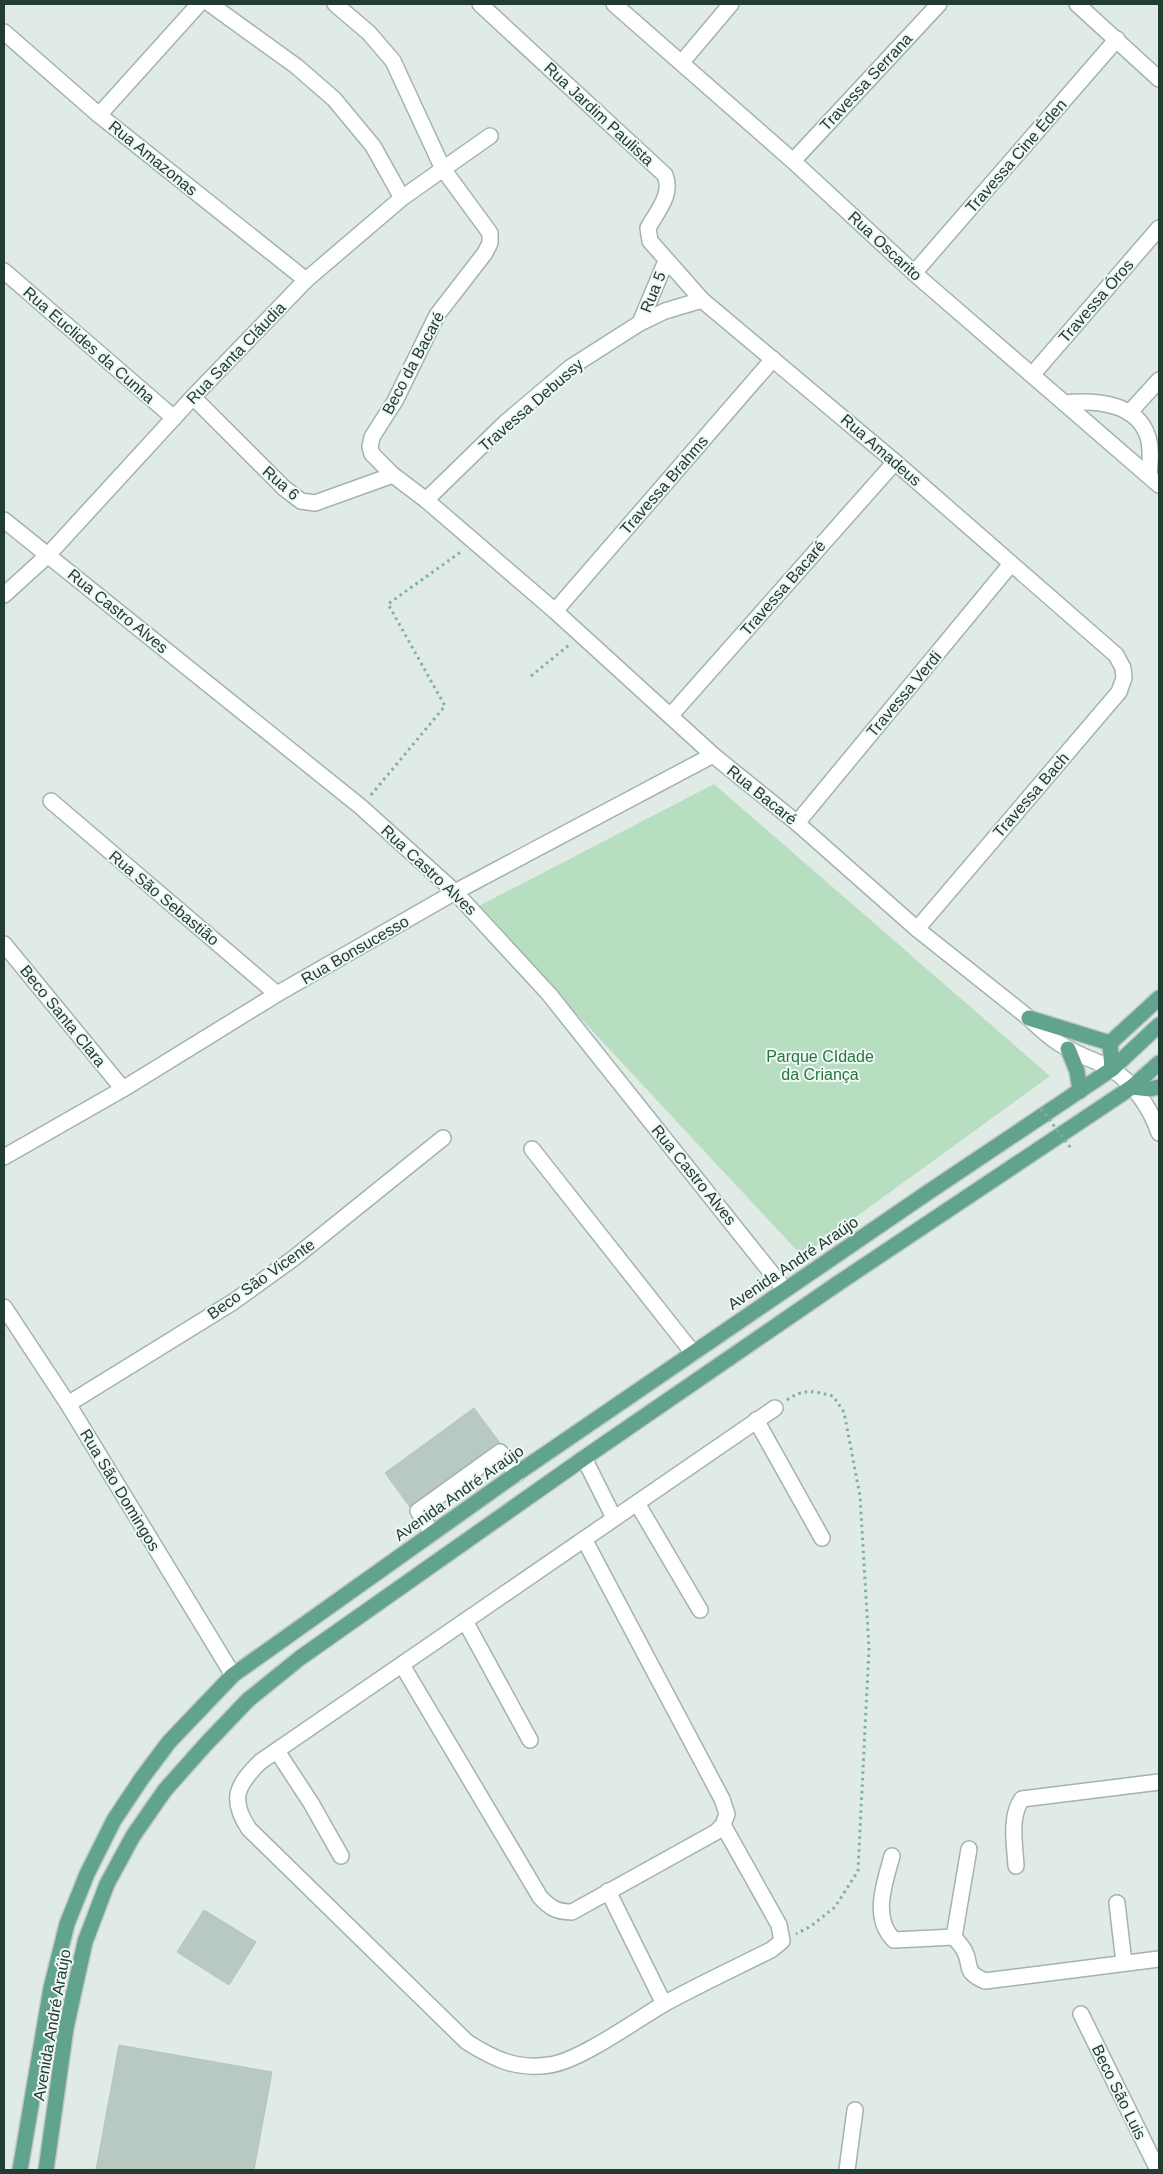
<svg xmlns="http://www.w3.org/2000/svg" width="1163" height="2174" viewBox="0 0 1163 2174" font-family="Helvetica,sans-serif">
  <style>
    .green { fill: #b7dec0 }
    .building { fill: #b8c9c1; stroke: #b2c5bc }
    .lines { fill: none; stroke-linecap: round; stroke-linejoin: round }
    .minor-casing { stroke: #a3b3ad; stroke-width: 18 }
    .major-casing { stroke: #c1c8c6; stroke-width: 18 }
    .path { stroke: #7eb19f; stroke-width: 3; stroke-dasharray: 2.5 4; stroke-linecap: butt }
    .minor { stroke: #fff; stroke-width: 15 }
    .major { stroke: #62a390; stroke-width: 15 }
    .path-bridge { stroke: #7eb19f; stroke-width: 3; stroke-dasharray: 2.5 4; stroke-linecap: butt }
    .labels { text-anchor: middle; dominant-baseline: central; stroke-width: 4; stroke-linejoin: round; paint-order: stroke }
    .street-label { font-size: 16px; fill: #203c33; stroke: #f0f8f4 }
    .park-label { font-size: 16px; fill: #287542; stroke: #f0f8f4 }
  </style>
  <rect width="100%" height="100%" fill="#e0ebe6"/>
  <!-- green -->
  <path class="green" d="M 714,784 L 1050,1076 L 802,1256 L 477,907 Z"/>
  <!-- building -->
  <g class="building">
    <path d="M 474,1408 L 500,1443 L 495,1444 L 410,1507 L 385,1473 Z"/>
    <path d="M 204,1910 L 256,1942 L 229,1985 L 177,1952 Z"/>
    <path d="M 119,2045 L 272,2072 L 254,2170 L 96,2170 Z"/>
  </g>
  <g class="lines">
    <defs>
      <g id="minor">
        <path d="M 210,4 L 296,66 L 334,99 L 373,146 L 402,198"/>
        <path d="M 335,4 L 369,33 L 393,61 L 443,169 L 490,233 L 490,243 L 485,253 L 437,315 L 395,401 L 372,437 L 370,447 L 372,454 L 393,475 L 426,500 L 555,611 L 713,755 L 797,823 L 917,929 L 1029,1018 C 1041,1030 1054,1042 1069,1049 C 1082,1057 1098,1061 1111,1069 C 1133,1082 1151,1109 1159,1133"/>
        <path d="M 480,4 L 665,175 C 673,195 657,211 648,228 L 650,241 L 702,300 L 895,462 L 1116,655 L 1123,668 L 1124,678 L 1119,692 L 917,929"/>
        <path d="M 614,4 L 793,161 L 914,273 L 1159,485"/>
        <path d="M 1077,4 L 1159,79"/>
        <path d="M 4,32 L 99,115 L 306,280"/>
        <path d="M 682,62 L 731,4"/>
        <path d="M 99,115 L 199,4"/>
        <path d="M 793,161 L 939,4"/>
        <path d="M 4,271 L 174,418"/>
        <path d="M 914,273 L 1117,39"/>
        <path d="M 640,323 L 666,261"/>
        <path d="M 1032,375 L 1159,228"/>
        <path d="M 193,397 L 284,488 L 301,501 L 315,503 L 393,475"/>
        <path d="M 1064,403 C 1094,400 1137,402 1148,437 C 1152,450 1150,463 1149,476"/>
        <path d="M 1129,413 L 1159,380"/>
        <path d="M 426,500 L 505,423 L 571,367 L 640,323 L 665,311 L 702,300"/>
        <path d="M 4,520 L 361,807 L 455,892 L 549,994 L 785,1290"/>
        <path d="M 4,595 L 48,555 L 193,397 L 306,280 L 402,198 L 490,136"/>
        <path d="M 555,611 L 773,359"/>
        <path d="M 671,715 L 895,462"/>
        <path d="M 51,801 L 277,994"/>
        <path d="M 797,823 L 1011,564"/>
        <path d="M 4,944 L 123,1089"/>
        <path d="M 532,1149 L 693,1353"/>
        <path d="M 4,1157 L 123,1089 L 277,994 L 455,892 L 713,755"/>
        <path d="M 4,1307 L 68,1404 L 233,1675"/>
        <path d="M 68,1404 L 233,1302 L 294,1258 L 443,1138"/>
        <path d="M 756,1420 L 822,1538"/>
        <path d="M 584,1458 L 614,1518"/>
        <path d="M 637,1503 L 700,1610"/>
        <path d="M 432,1533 L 418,1511 L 500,1452 L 517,1474"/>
        <path d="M 465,1621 L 530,1740"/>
        <path d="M 402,1665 L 540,1897 C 550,1908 557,1912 572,1912 L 716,1832 L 723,1825 L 727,1814 L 722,1799 L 584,1539"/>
        <path d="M 277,1751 L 311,1803 L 341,1856"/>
        <path d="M 723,1825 L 779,1925 L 782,1941 L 771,1950 C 735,1968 698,1985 662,2005 C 635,2021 578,2062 549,2065 C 516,2070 494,2059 467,2042 L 249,1829 C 229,1799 237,1785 260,1762 L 775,1408"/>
        <path d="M 892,1856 C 885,1882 871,1918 894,1940 L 954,1937 C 957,1941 961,1945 964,1950 C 973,1966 962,1971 985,1981 L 1159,1959"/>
        <path d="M 1016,1866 C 1015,1845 1009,1817 1022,1799 L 1159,1782"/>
        <path d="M 608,1891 L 664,2004"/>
        <path d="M 1117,1903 L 1124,1963"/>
        <path d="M 954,1937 L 969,1849"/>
        <path d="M 1081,2014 L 1158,2170"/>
        <path d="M 847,2170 L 855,2110"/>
      </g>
      <g id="major">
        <path d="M 1029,1018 L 1110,1043"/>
        <path d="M 1068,1049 L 1077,1071 L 1080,1091"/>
        <path d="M 1112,1069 L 1110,1043 L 1159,998"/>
        <path d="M 1132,1087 L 1150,1089 L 1159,1087"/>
        <path d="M 20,2170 L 51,1988 L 67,1924 L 87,1874 L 114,1820 L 142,1778 L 169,1742 L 233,1675 L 506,1481 L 930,1191 L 1112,1069 L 1159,1025"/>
        <path d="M 46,2170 L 66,2028 L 85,1942 L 107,1884 L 133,1836 L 165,1790 L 206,1744 L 248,1700 L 300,1658 L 584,1458 L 840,1282 L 1132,1087 L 1159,1063"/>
      </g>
    </defs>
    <!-- minor casing -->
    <use href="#minor" class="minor-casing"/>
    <!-- major casing -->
    <use href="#major" class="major-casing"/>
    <!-- path -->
    <g class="path">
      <path d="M 531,676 L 569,645"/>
      <path d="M 371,795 L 445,706 L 388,604 L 462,551"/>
      <path d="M 787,1400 C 805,1388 812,1391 833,1396 L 844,1412 L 860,1496 L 869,1648 L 858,1871 L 835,1907 L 811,1926 L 796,1934"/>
    </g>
    <!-- minor -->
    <use href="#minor" class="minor"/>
    <!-- major -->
    <use href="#major" class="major"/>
    <!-- path-bridge -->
    <path class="path-bridge" d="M 1041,1109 L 1071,1148"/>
  </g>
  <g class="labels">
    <!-- street labels -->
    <g class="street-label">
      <text transform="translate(866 82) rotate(-47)">Travessa Serrana</text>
      <text transform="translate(599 114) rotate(43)">Rua Jardim Paulista</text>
      <text transform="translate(1016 156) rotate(-49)">Travessa Cine Éden</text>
      <text transform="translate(153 158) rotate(39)">Rua Amazonas</text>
      <text transform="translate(885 246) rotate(43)">Rua Oscarito</text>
      <text transform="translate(653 292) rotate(-68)">Rua 5</text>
      <text transform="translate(1096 301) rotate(-49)">Travessa Óros</text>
      <text transform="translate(89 345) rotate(41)">Rua Euclides da Cunha</text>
      <text transform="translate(236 353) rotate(-46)">Rua Santa Cláudia</text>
      <text transform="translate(413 363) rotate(-62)">Beco da Bacaré</text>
      <text transform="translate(531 405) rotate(-41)">Travessa Debussy</text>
      <text transform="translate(881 450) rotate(41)">Rua Amadeus</text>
      <text transform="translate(281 483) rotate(41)">Rua 6</text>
      <text transform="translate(664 485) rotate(-49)">Travessa Brahms</text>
      <text transform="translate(783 588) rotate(-49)">Travessa Bacaré</text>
      <text transform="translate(118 611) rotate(39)">Rua Castro Alves</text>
      <text transform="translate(904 694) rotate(-50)">Travessa Verdi</text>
      <text transform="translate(762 795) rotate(39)">Rua Bacaré</text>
      <text transform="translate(1031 795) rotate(-49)">Travessa Bach</text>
      <text transform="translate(429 870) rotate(43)">Rua Castro Alves</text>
      <text transform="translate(164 898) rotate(40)">Rua São Sebastião</text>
      <text transform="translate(355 950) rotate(-30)">Rua Bonsucesso</text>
      <text transform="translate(63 1016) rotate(51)">Beco Santa Clara</text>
      <text transform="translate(694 1175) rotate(51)">Rua Castro Alves</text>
      <text transform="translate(793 1263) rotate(-34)">Avenida André Araújo</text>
      <text transform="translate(261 1279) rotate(-35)">Beco São Vicente</text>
      <text transform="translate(120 1490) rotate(59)">Rua São Domingos</text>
      <text transform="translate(459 1493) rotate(-35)">Avenida André Araújo</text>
      <text transform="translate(52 2025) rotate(-80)">Avenida André Araújo</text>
      <text transform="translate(1119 2092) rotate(64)">Beco São Luis</text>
    </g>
    <!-- park labels -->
    <g class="park-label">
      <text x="820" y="1056">Parque CIdade<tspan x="820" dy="18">da Criança</tspan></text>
    </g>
  </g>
  <!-- border -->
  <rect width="1163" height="2174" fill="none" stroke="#203c33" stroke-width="10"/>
</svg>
